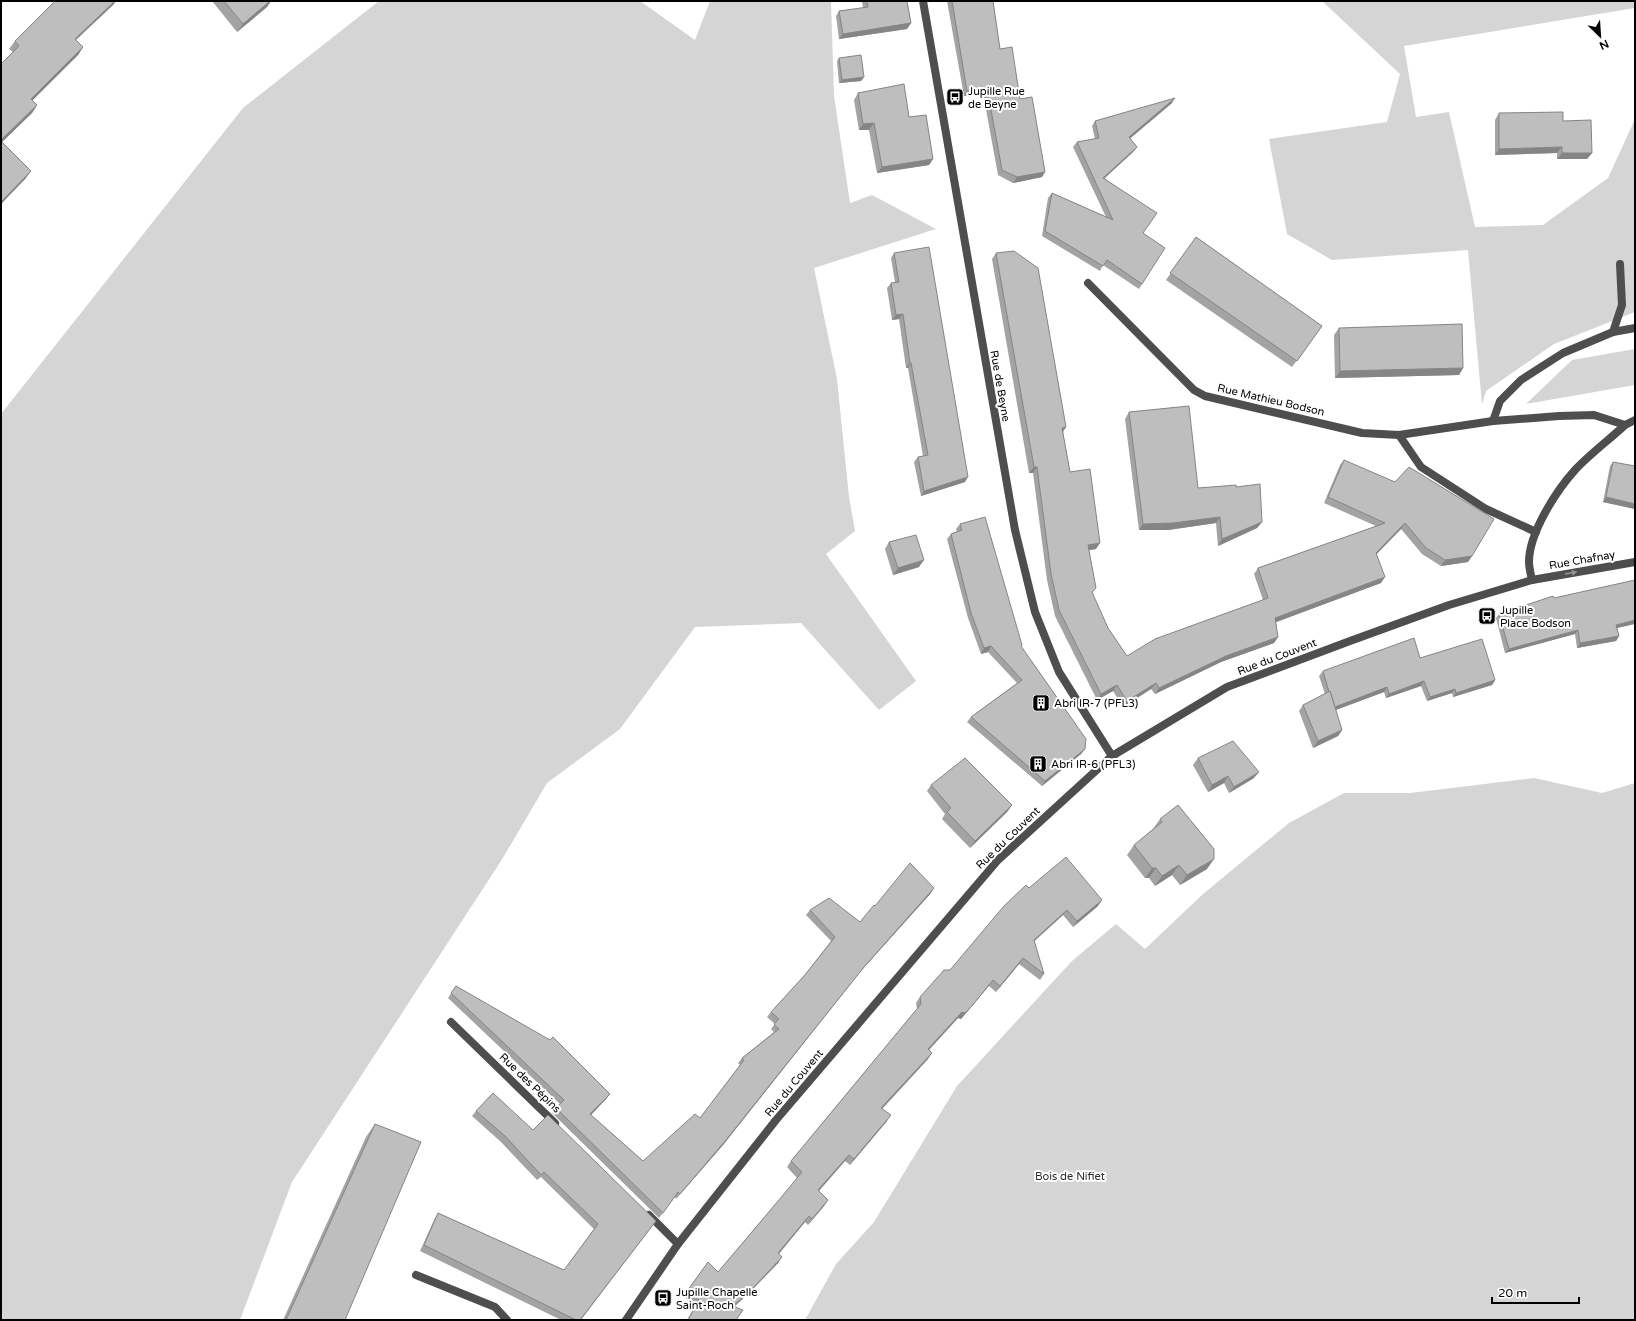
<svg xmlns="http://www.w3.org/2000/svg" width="1636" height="1321" viewBox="0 0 1636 1321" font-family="'Varela Round',sans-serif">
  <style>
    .green { fill: #d5d5d5 }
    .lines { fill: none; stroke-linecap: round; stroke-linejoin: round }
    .service { stroke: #4e4e4e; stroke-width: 8 }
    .minor { stroke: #4e4e4e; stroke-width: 8 }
    .tertiary { stroke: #4e4e4e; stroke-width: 8 }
    .wall { fill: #a3a3a3 }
    .shaded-wall { fill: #858585 }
    .building { fill: #bebebe; stroke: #858585 }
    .oneway { fill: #959595 }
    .labels { text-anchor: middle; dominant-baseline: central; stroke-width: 4; stroke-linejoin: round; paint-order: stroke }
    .poi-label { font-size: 11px; fill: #000; stroke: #fff; text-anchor: start }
    .street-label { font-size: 11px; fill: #000; stroke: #fff }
    .park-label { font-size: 11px; fill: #2c2c2c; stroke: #fff }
  </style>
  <rect width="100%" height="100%" fill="#fff"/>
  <!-- green -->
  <g class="green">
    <path d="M 379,1 L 640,1 L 695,40 L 710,1 L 831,1 L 834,96 L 850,203 L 872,195 L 936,229 L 814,268 L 837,379 L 849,497 L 855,531 L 826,554 L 916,681 L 879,710 L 801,623 L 695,627 L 620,729 L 547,783 L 501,861 L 292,1182 L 240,1320 L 1,1320 L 1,414 L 243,108 Z"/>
    <path d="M 1322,1 L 1635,1 L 1635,8 L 1404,46 L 1416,117 L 1449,112 L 1475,227 L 1543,225 L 1608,178 L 1635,119 L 1635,312 L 1554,344 L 1486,391 L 1482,404 L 1468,250 L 1332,260 L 1287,234 L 1269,139 L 1387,122 L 1400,74 Z"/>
    <path d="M 1635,349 L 1635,385 L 1526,404 L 1572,360 Z"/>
    <path d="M 1534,778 L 1602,793 L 1635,783 L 1635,1320 L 805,1320 L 836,1264 L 874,1222 L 957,1086 L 1072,961 L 1116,924 L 1145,949 L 1203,894 L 1289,823 L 1344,793 L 1410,793 Z"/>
  </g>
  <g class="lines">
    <!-- service -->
    <g class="service">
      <path d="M 1613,332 L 1622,305 L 1620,264"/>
      <path d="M 451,1022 L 555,1123"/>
      <path d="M 649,1215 L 678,1244"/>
    </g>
    <!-- minor -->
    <g class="minor">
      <path d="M 1088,283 L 1194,390 L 1205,396 L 1362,433 L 1399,435 L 1493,421 L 1559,416 L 1594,415 L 1625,425"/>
      <path d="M 1493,421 L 1500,401 L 1521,380 L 1563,353 L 1613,332 L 1635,328"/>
      <path d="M 1399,435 L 1421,467 L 1486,509 L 1536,532"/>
      <path d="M 416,1275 L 495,1307 L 507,1320"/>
    </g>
    <!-- tertiary -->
    <g class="tertiary">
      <path d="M 923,1 L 1015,530 L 1035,612 L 1059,672 L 1112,756"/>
      <path d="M 1532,580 C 1531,575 1529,568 1529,562 C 1529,533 1556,491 1575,470 C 1590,454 1609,440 1625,425 L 1635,420"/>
      <path d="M 626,1320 L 678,1244 L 776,1120 L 998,860 L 1112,756 L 1227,687 L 1350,641 L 1449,605 L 1532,580 L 1635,562"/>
    </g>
  </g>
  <!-- wall -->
  <g class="wall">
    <path d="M 54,1 L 116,1 L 113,5 L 76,40 L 83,47 L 78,55 L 32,100 L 37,105 L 32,113 L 2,142 L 26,178 L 1,204 L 1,64 L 13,52 L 9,49 L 15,41 L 54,2 Z"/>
    <path d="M 212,1 L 271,1 L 267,7 L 237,32 Z"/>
    <path d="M 862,1 L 907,1 L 911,23 L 907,29 L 839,39 L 836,16 L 839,11 L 863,8 Z"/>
    <path d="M 947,1 L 993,1 L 1000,49 L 1020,99 L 1045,172 L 1042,177 L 1013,183 L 998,175 L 983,93 L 964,96 Z"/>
    <path d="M 839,58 L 864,77 L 861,81 L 839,83 L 837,61 Z"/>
    <path d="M 858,93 L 909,117 L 933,159 L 929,165 L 877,173 L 869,130 L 859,130 L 854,100 Z"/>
    <path d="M 1172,103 L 1130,138 L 1137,147 L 1133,152 L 1105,178 L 1143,233 L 1142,284 L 1139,289 L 1103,265 L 1100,271 L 1042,236 L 1048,198 L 1052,193 L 1106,217 L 1073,147 L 1077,142 L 1095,139 L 1092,126 L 1095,121 Z"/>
    <path d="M 1499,113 L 1563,121 L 1592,153 L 1587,159 L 1557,159 L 1557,153 L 1495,155 L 1495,120 Z"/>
    <path d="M 1196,237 L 1322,326 L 1292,367 L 1166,280 Z"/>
    <path d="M 894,253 L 965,482 L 921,496 L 914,462 L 918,457 L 923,456 L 908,368 L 906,368 L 899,319 L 892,320 L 887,288 L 891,283 L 895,282 L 891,258 Z"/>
    <path d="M 996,253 L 1066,427 L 1063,432 L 1070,472 L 1096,549 L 1089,550 L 1096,588 L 1092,593 L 1108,628 L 1127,656 L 1263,600 L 1254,574 L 1258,568 L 1376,526 L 1324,503 L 1340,465 L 1344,460 L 1472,556 L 1468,562 L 1441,566 L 1422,554 L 1401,529 L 1376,554 L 1381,583 L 1276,622 L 1278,637 L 1274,643 L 1221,662 L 1155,694 L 1151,689 L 1123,707 L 1113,691 L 1097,700 L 1055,616 L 1047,580 L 1033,473 L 1029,473 L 992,259 Z"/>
    <path d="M 1339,328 L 1463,368 L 1459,375 L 1335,378 L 1334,335 Z"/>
    <path d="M 1129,412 L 1198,488 L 1236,487 L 1262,522 L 1257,528 L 1218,546 L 1216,523 L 1168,530 L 1139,530 L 1125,419 Z"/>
    <path d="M 1613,462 L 1635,466 L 1635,509 L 1603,502 L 1610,466 Z"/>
    <path d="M 960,524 L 1021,647 L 1085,749 L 1081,754 L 1042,786 L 967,722 L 971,717 L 1017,683 L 988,652 L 981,654 L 968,618 L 947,539 L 951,534 L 957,532 L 956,529 Z"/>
    <path d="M 889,542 L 919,567 L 893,575 L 885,549 Z"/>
    <path d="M 1554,598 L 1617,628 L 1619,636 L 1616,641 L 1577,648 L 1575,634 L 1505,653 L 1496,618 L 1499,614 Z"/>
    <path d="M 1420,658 L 1495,680 L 1492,685 L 1453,697 L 1452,693 L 1427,701 L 1421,686 L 1386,698 L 1384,692 L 1336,710 L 1342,730 L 1338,736 L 1313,748 L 1299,711 L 1303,705 L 1325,694 L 1319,676 L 1323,671 Z"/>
    <path d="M 1198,758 L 1254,778 L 1229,793 L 1224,783 L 1208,792 L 1193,765 Z"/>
    <path d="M 931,785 L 1012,805 L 1007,812 L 970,848 L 942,819 L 945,814 L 927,791 Z"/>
    <path d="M 1160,819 L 1207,869 L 1180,885 L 1172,875 L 1155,886 L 1149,878 L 1145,878 L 1127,855 L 1134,845 L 1153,829 Z"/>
    <path d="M 1029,888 L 1098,906 L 1073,927 L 1063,915 L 1034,941 L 1044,974 L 1040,980 L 1019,964 L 996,992 L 989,986 L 967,1012 L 961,1019 L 958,1018 L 929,1050 L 928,1059 L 882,1109 L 887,1121 L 850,1165 L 845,1161 L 819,1191 L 828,1200 L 824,1206 L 808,1225 L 805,1222 L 779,1254 L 778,1263 L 750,1292 L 735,1306 L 736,1320 L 687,1320 L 695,1306 L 683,1296 L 708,1262 L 718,1272 L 784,1194 L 797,1178 L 787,1167 L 791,1161 L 917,1009 L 916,1003 L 920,997 L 950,970 Z"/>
    <path d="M 931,893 L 860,972 L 723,1145 L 676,1199 L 675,1197 L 659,1218 L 552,1113 L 556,1108 L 560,1104 L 448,998 L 456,986 L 610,1094 L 606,1099 L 591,1115 L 643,1161 L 700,1118 L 740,1065 L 738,1063 L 742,1058 L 774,1032 L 771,1029 L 775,1024 L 767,1017 L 771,1012 L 804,976 L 831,941 L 806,915 L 810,910 L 860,922 L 875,906 Z"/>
    <path d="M 476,1111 L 533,1130 L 656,1221 L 581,1320 L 561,1320 L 420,1251 L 435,1218 L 438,1213 L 564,1270 L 594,1229 L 541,1177 L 537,1180 L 501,1142 L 472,1116 Z"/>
    <path d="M 375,1124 L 345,1320 L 283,1320 L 366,1137 Z"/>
  </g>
  <!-- shaded-wall -->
  <g class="shaded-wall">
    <path d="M 115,1 L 116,1 L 113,5 L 69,46 L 75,39 Z"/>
    <path d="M 270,1 L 271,1 L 267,7 L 237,32 L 243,24 Z"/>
    <path d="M 911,23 L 907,29 L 839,39 L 843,34 Z"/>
    <path d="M 83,47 L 78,55 L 26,107 L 31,99 Z"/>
    <path d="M 864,77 L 861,81 L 839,83 L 842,80 Z"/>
    <path d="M 987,88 L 983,93 L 964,96 L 967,91 Z"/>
    <path d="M 1175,98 L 1172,103 L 1126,142 L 1129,137 Z"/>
    <path d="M 37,105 L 32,113 L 1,143 L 1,140 Z"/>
    <path d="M 874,123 L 869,130 L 859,130 L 863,124 Z"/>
    <path d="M 1137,147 L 1133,152 L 1100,182 L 1103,178 Z"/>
    <path d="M 1562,147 L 1557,153 L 1495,155 L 1499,149 Z"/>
    <path d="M 1562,153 L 1592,153 L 1587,159 L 1557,159 Z"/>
    <path d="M 933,159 L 929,165 L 877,173 L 882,167 Z"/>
    <path d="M 31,171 L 26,178 L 1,204 L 1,202 Z"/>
    <path d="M 1045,172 L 1042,177 L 1013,183 L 1017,177 Z"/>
    <path d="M 903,314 L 899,319 L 892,320 L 896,315 Z"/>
    <path d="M 910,363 L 911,363 L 908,368 L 906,368 Z"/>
    <path d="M 1463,368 L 1459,375 L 1335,378 L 1340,371 Z"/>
    <path d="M 1066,427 L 1062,433 L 1062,428 Z"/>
    <path d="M 1034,467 L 1037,467 L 1033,473 L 1029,473 Z"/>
    <path d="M 968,477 L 965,482 L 921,496 L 924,491 Z"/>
    <path d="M 1606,497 L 1635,504 L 1635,509 L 1603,502 Z"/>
    <path d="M 1220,517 L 1216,523 L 1168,530 L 1139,530 L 1143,524 Z"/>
    <path d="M 1262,522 L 1257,528 L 1218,546 L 1222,539 Z"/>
    <path d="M 1405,523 L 1401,529 L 1372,559 L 1376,553 Z"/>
    <path d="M 1100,543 L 1096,549 L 1084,551 L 1088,545 Z"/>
    <path d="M 1472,556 L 1468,562 L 1441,566 L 1445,560 Z"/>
    <path d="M 924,560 L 919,567 L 893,575 L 898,568 Z"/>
    <path d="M 1385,577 L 1381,583 L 1271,624 L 1275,618 Z"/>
    <path d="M 1635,620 L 1635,624 L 1613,629 L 1616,625 Z"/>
    <path d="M 1578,630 L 1575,634 L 1505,653 L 1509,649 Z"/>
    <path d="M 1619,636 L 1616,641 L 1577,648 L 1580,643 Z"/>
    <path d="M 1278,637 L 1274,643 L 1221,662 L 1155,694 L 1159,688 L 1226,656 Z"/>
    <path d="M 991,646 L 988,652 L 981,654 L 984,648 Z"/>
    <path d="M 1495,680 L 1492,685 L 1453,697 L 1456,693 Z"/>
    <path d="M 1424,681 L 1421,686 L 1386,698 L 1389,694 Z"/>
    <path d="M 1156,683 L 1151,689 L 1123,707 L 1127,701 Z"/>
    <path d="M 1117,685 L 1113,691 L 1097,700 L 1101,694 Z"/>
    <path d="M 1387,687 L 1384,692 L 1330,712 L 1333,707 Z"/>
    <path d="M 1455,689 L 1452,693 L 1427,701 L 1430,697 Z"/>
    <path d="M 1342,730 L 1338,736 L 1313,748 L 1318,741 Z"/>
    <path d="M 1085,749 L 1081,754 L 1042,786 L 1045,781 Z"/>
    <path d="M 1259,772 L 1254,778 L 1229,793 L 1234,787 Z"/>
    <path d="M 1228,776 L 1224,783 L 1208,792 L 1212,785 Z"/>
    <path d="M 1012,805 L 1007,812 L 970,848 L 975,841 Z"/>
    <path d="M 1214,859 L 1207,869 L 1180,885 L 1187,875 Z"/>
    <path d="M 1179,865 L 1172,875 L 1155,886 L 1162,876 Z"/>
    <path d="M 1152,868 L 1156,868 L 1149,878 L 1145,878 Z"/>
    <path d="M 934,888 L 931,893 L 860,972 L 723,1145 L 676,1199 L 864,967 Z"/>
    <path d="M 1102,900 L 1098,906 L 1073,927 L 1077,921 Z"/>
    <path d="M 1067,910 L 1063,915 L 1029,946 L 1034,940 Z"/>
    <path d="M 1023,958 L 1019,964 L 996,992 L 1000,986 Z"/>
    <path d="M 993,980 L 967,1012 L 961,1019 L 958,1018 L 924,1055 L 928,1049 L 962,1012 Z"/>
    <path d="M 932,1053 L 928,1059 L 877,1114 L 881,1108 Z"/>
    <path d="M 610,1094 L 606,1099 L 587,1119 L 590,1114 Z"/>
    <path d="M 891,1115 L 887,1121 L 850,1165 L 854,1159 Z"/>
    <path d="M 849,1155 L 845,1161 L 814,1196 L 818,1190 Z"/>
    <path d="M 828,1200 L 824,1206 L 808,1225 L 812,1219 Z"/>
    <path d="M 809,1216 L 805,1222 L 774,1259 L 778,1253 Z"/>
    <path d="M 782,1257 L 778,1263 L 750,1292 L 729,1311 L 733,1306 Z"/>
  </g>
  <!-- building -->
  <g class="building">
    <path d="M 55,1 L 115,1 L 75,39 L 83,47 L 31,99 L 37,105 L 1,140 L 1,64 L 19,46 L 15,41 Z"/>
    <path d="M 224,1 L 270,1 L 243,24 Z"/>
    <path d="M 867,1 L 907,1 L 911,23 L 843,34 L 839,11 L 868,7 Z"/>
    <path d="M 952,1 L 993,1 L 1000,49 L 1012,47 L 1020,99 L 1032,97 L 1045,172 L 1017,177 L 1002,170 L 987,88 L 967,91 Z"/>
    <path d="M 861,55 L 864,77 L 842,80 L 839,58 Z"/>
    <path d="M 904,84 L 909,117 L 926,115 L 933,159 L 882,167 L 874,123 L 863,124 L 858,93 Z"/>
    <path d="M 1175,98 L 1129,137 L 1137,147 L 1103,178 L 1157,213 L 1143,233 L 1165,248 L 1142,284 L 1107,260 L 1103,266 L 1045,231 L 1052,193 L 1113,220 L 1077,142 L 1099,138 L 1095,121 Z"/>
    <path d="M 1563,112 L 1563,121 L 1591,120 L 1592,153 L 1562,153 L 1562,147 L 1499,149 L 1499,113 Z"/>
    <path d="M 1,141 L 31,171 L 1,202 Z"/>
    <path d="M 1196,237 L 1322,326 L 1297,361 L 1170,273 Z"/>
    <path d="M 929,247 L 968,477 L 924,491 L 918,457 L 928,455 L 911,363 L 910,363 L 903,314 L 896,315 L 891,283 L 899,282 L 894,253 Z"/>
    <path d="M 1014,251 L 1038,268 L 1066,427 L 1062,428 L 1070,472 L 1090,469 L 1100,543 L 1088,545 L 1096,588 L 1092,592 L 1108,628 L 1127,656 L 1155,639 L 1268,598 L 1258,568 L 1385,523 L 1328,497 L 1344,460 L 1395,482 L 1409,467 L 1494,519 L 1472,556 L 1445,560 L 1426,548 L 1405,523 L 1376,553 L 1385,577 L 1275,618 L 1278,637 L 1226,656 L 1159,688 L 1156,683 L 1127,701 L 1117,685 L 1101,694 L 1059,610 L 1051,574 L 1037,467 L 1034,467 L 996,253 Z"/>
    <path d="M 1462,324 L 1463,368 L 1340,371 L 1339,328 Z"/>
    <path d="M 1189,406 L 1198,488 L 1236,485 L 1236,487 L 1260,484 L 1262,522 L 1222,539 L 1220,517 L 1173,523 L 1143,524 L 1129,412 Z"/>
    <path d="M 1613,462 L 1635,466 L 1635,504 L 1606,497 Z"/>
    <path d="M 985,517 L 1022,645 L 1021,646 L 1086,739 L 1085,749 L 1045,781 L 971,717 L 1022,680 L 991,646 L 984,648 L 971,613 L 951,534 L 962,530 L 960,524 Z"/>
    <path d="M 916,535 L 924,560 L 898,568 L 889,542 Z"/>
    <path d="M 1635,580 L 1635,620 L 1616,625 L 1619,636 L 1580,643 L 1578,630 L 1509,649 L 1499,614 L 1553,596 L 1554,598 Z"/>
    <path d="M 1414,638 L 1420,658 L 1482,639 L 1495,680 L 1456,693 L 1455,689 L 1430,697 L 1424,681 L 1389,694 L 1387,687 L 1335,707 L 1330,691 L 1329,692 L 1323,671 Z"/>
    <path d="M 1330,691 L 1342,730 L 1318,741 L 1303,705 Z"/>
    <path d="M 1233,741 L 1259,772 L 1234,787 L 1228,776 L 1212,785 L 1198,758 Z"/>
    <path d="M 965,758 L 1012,805 L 975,841 L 947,812 L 951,808 L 931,785 Z"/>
    <path d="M 1178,805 L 1214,849 L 1214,859 L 1187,875 L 1179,865 L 1162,876 L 1156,868 L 1152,868 L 1134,845 L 1162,822 L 1160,819 Z"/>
    <path d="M 1066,857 L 1102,900 L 1077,921 L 1067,910 L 1034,940 L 1044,974 L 1023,958 L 1000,986 L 993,980 L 971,1007 L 965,1013 L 962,1012 L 928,1049 L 932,1053 L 881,1108 L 891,1115 L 854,1159 L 849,1155 L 818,1190 L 828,1200 L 812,1219 L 809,1216 L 778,1253 L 782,1257 L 754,1287 L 733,1306 L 743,1310 L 736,1320 L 688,1320 L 699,1300 L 688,1290 L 708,1262 L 718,1272 L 784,1194 L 802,1172 L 791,1161 L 921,1004 L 920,997 L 944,970 L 950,970 L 1004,906 L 1026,885 L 1029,888 Z"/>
    <path d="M 910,863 L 934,888 L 864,967 L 726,1140 L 680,1194 L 678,1192 L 663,1213 L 556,1108 L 564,1100 L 451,993 L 456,986 L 550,1040 L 553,1037 L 610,1094 L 590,1114 L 643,1161 L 695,1114 L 700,1118 L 744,1060 L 742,1058 L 779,1029 L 774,1024 L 779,1019 L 771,1012 L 804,976 L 835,937 L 810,910 L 829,898 L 860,922 L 874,905 L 875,906 Z"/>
    <path d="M 493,1093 L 533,1130 L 548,1115 L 656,1221 L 580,1320 L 576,1320 L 424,1245 L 438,1213 L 564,1270 L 598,1224 L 544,1172 L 541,1175 L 505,1136 L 476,1111 Z"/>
    <path d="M 375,1124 L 421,1142 L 345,1320 L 286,1320 Z"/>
  </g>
  <!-- one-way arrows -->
  <defs><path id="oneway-solid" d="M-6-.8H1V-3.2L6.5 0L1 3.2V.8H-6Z"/></defs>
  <use class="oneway" href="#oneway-solid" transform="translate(1571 573) rotate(-10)"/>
  <!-- icons -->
  <defs>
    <symbol id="bus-square" viewBox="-11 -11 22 22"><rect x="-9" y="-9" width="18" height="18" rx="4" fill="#000" stroke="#fff"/><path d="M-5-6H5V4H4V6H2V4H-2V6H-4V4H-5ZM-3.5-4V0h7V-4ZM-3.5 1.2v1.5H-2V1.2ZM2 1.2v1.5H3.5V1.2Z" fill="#fff"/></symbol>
    <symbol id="building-square" viewBox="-11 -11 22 22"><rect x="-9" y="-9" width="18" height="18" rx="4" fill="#000" stroke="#fff"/><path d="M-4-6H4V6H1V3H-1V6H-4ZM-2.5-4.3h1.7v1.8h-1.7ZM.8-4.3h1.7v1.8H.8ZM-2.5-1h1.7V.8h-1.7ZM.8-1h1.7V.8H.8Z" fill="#fff"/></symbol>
  </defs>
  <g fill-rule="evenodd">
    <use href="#bus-square" x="945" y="87" width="20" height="20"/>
    <use href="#bus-square" x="1477" y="606" width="20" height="20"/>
    <use href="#building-square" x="1031" y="693" width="20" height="20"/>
    <use href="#building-square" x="1028" y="754" width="20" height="20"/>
    <use href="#bus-square" x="653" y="1288" width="20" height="20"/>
  </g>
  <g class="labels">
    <!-- poi labels -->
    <g class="poi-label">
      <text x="968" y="91">Jupille Rue<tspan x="968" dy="13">de Beyne</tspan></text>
      <text x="1500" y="610">Jupille<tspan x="1500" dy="13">Place Bodson</tspan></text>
      <text x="1054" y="703">Abri IR-7 (PFL3)</text>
      <text x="1051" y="764">Abri IR-6 (PFL3)</text>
      <text x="676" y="1292">Jupille Chapelle<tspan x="676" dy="13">Saint-Roch</tspan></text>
    </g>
    <!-- street labels -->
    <g class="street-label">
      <text transform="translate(1000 386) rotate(80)">Rue de Beyne</text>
      <text transform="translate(1271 400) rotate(13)">Rue Mathieu Bodson</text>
      <text transform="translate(1582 560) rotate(-10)">Rue Chafnay</text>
      <text transform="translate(1277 657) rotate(-21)">Rue du Couvent</text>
      <text transform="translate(1008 838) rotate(-44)">Rue du Couvent</text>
      <text transform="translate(530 1083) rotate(44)">Rue des Pépins</text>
      <text transform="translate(794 1083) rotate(-50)">Rue du Couvent</text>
    </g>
    <!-- park labels -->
    <g class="park-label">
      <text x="1070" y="1176">Bois de Nifiet</text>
    </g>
  </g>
  <!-- border -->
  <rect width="1636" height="1321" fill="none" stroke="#000000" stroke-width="4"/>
  <!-- north arrow -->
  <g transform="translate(1600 36) rotate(155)" stroke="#ffffff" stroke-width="3" paint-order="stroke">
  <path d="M0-3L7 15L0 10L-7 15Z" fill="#000000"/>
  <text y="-6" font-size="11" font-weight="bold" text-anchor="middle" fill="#000000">N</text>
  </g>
  <!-- scale -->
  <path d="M1492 1297v6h87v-6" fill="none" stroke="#000000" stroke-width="2"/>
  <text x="1498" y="1297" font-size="12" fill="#000000" stroke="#ffffff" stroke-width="3" paint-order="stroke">20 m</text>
</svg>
